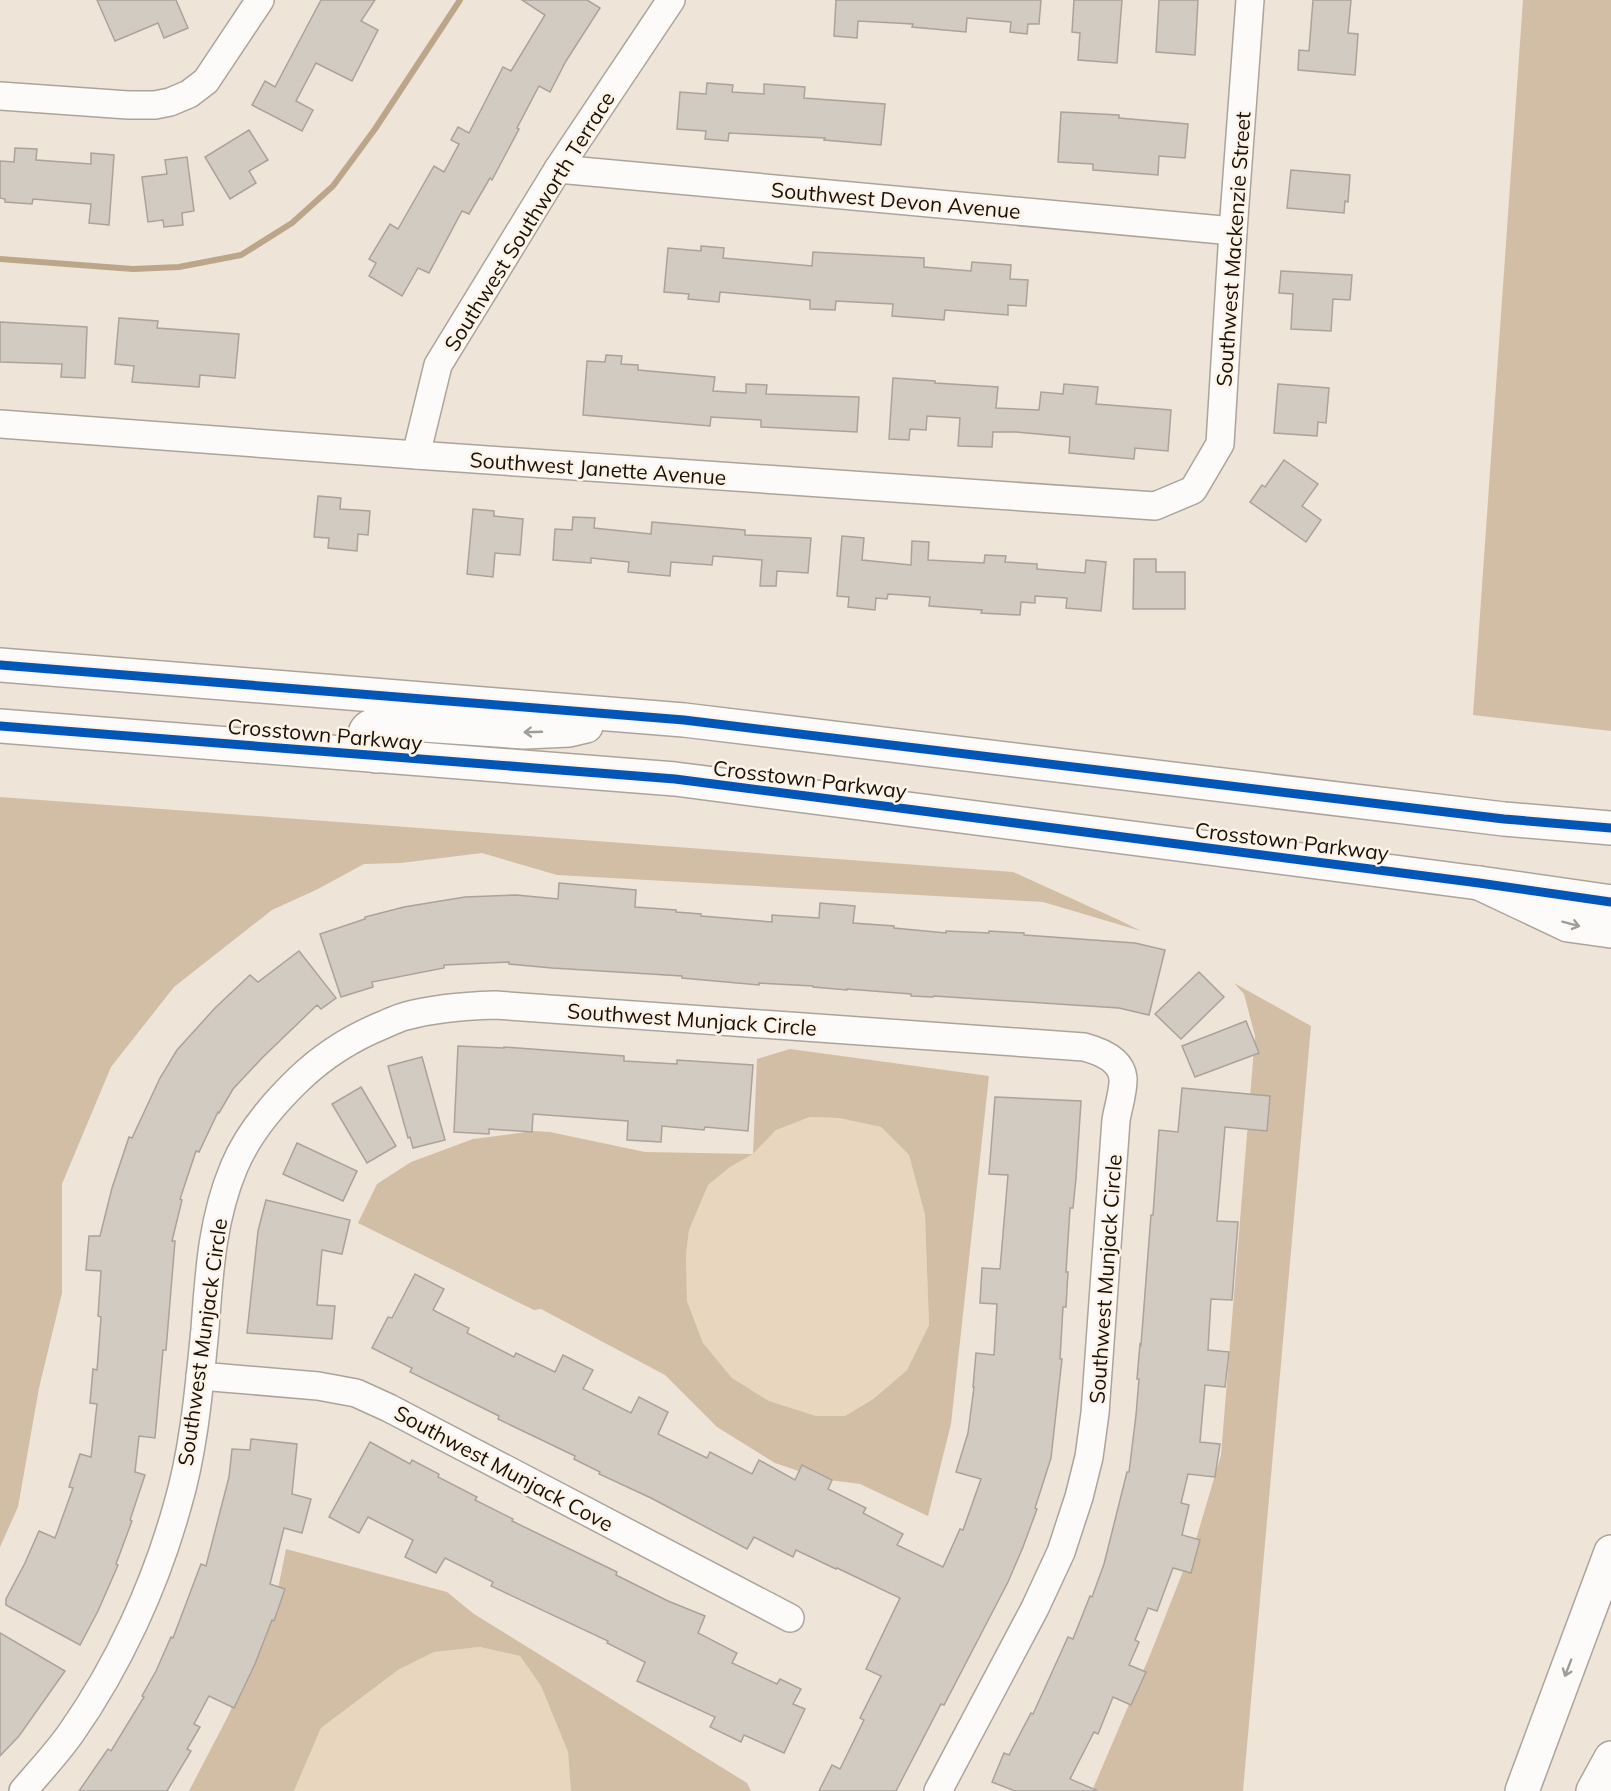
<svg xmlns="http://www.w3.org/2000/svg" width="1611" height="1791" viewBox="0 0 1611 1791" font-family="Mulish,sans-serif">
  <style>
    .green { fill: #e9d6bf }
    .forest { fill: #d2bea5; fill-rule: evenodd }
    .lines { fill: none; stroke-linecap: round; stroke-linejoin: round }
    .stream { stroke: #bca68a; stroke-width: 6 }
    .building { fill: #d2cbc1; stroke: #aba39a; stroke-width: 1.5 }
    .minor-casing { stroke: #aca49b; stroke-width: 30 }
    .major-casing { stroke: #aca49b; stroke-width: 36 }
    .highway-casing { stroke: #aca49b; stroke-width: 36 }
    .minor { stroke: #fcfbf9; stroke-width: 27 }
    .major { stroke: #fcfbf9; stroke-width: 33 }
    .highway { stroke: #fcfbf9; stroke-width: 33 }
    .cycleway-casing { stroke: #fef3e6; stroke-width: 13 }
    .cycleway { stroke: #0057b8; stroke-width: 9 }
    .oneway { stroke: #a09d99 }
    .labels { text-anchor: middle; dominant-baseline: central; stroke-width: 5; stroke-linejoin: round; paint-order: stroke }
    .street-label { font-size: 21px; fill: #171109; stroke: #fef3e6 }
  </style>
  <rect width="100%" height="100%" fill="#eee4d8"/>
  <!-- green -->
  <g class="green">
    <path d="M 810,1117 L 839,1118 L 881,1127 L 909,1155 L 925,1215 L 929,1325 L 907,1370 L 872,1399 L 845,1416 L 816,1416 L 769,1401 L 732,1378 L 703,1343 L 687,1301 L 686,1255 L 689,1230 L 708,1185 L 730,1167 L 753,1154 L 776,1130 Z"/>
    <path d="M 480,1647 L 520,1656 L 541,1686 L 568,1752 L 571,1791 L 294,1791 L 321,1728 L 398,1670 L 434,1652 Z"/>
  </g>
  <!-- forest -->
  <g class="forest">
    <path d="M 1523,0 L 1611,0 L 1611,731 L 1473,715 Z"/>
    <path d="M 0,797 L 1013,872 L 1119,920 L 1141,931 L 1043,902 L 557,875 L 482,853 L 401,863 L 364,864 L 318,889 L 272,910 L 174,987 L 111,1067 L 62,1184 L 62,1293 L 39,1388 L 18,1507 L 0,1547 Z"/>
    <path d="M 1234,983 L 1311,1026 L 1243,1791 L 1092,1791 L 1150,1655 L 1197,1536 L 1221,1455 L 1255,1036 L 1244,994 Z"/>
    <path d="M 790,1049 L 989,1076 L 951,1424 L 928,1516 L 860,1484 L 822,1479 L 775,1463 L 717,1427 L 665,1375 L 541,1309 L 534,1310 L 358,1223 L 377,1184 L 411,1162 L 473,1139 L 534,1131 L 550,1132 L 645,1152 L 753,1154 L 757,1059 ZM 810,1117 L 839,1118 L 881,1127 L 909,1155 L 925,1215 L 929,1325 L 907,1370 L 873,1399 L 845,1416 L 816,1416 L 769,1401 L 732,1378 L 703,1343 L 687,1301 L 686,1255 L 689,1230 L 708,1185 L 730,1167 L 753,1154 L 776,1130 Z"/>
    <path d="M 286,1549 L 447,1592 L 474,1614 L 747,1783 L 751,1791 L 571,1791 L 568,1752 L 541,1686 L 520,1656 L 480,1647 L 434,1652 L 398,1670 L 321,1728 L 294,1791 L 189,1791 L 228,1716 L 272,1619 Z"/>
  </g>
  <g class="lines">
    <!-- stream -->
    <path class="stream" d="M 0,259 L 133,269 L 179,267 L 241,255 L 292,223 L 333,186 L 375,129 L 460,0"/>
  </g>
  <!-- building -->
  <g class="building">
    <path d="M 97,0 L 176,0 L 188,28 L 164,38 L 158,23 L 115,41 Z"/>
    <path d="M 321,0 L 375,0 L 361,21 L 378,30 L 352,81 L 316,63 L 296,101 L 313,110 L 302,131 L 252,105 L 265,81 L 275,87 Z"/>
    <path d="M 522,0 L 587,0 L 600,8 L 566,61 L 550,92 L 539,86 L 517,128 L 519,129 L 492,180 L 490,178 L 469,214 L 462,211 L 429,273 L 418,268 L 402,296 L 369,276 L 376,263 L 369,259 L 390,224 L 398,229 L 434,166 L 444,172 L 459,144 L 451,140 L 458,127 L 469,133 L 503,67 L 511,71 L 545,15 Z"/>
    <path d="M 836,0 L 1041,0 L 1039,24 L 1028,24 L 1027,34 L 1010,32 L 1011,22 L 967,18 L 966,32 L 912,27 L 913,24 L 858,21 L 857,38 L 834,36 Z"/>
    <path d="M 1074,0 L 1122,0 L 1117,63 L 1078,60 L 1080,33 L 1072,32 Z"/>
    <path d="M 1159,0 L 1198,0 L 1195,55 L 1156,52 Z"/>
    <path d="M 1313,0 L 1351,0 L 1348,33 L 1358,34 L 1355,75 L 1298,70 L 1299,50 L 1309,51 Z"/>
    <path d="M 707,83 L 733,85 L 732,92 L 764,94 L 764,84 L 805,87 L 804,98 L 885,104 L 881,145 L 824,140 L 825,138 L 729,133 L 728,141 L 705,139 L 706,131 L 677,129 L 680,92 L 706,94 Z"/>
    <path d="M 1061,112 L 1119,115 L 1119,118 L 1188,124 L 1185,158 L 1159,156 L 1158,175 L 1093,170 L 1093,164 L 1058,162 Z"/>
    <path d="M 249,130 L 268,160 L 249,171 L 256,183 L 230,199 L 205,157 Z"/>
    <path d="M 15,148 L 37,149 L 36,160 L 91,164 L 91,153 L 114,155 L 109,225 L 89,223 L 91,204 L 33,199 L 32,204 L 5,202 L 5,199 L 0,198 L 0,161 L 14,162 Z"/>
    <path d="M 187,157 L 194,211 L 182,213 L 183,225 L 164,227 L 163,220 L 148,222 L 142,177 L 167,174 L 165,160 Z"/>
    <path d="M 1291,170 L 1350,175 L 1348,202 L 1345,201 L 1344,213 L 1287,208 Z"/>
    <path d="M 701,246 L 724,248 L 723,258 L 812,266 L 813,252 L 924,258 L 924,267 L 971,271 L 972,262 L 1011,265 L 1010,279 L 1028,280 L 1026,306 L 1008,305 L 1008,315 L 945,310 L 944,320 L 892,316 L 893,304 L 836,301 L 835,310 L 810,309 L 810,300 L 720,292 L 719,302 L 688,299 L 689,294 L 664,292 L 668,248 L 701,251 Z"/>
    <path d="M 1281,271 L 1352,275 L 1350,300 L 1333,299 L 1331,331 L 1291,329 L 1293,294 L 1279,293 Z"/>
    <path d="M 119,318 L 158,321 L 157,328 L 239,334 L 235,378 L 200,375 L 199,387 L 132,382 L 134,366 L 115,364 Z"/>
    <path d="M 0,322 L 87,327 L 85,378 L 61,377 L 62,364 L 0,362 Z"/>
    <path d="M 606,355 L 622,356 L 621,364 L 638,365 L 638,370 L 715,377 L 713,391 L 746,393 L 746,384 L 767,385 L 766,394 L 859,397 L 857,432 L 761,427 L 761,420 L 711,417 L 710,426 L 583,415 L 587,361 L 605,362 Z"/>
    <path d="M 893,378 L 935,381 L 935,383 L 998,387 L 996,408 L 1039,410 L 1041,392 L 1063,394 L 1064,384 L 1098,387 L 1096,404 L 1171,410 L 1168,451 L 1135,448 L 1134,459 L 1069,453 L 1070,437 L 1016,432 L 993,432 L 992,447 L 958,446 L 960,418 L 927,416 L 926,430 L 910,429 L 909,440 L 889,439 Z"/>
    <path d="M 1278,384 L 1329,388 L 1326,423 L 1318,422 L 1317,436 L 1274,433 Z"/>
    <path d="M 1284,460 L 1318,484 L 1302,506 L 1321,520 L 1306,542 L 1250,502 L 1262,485 L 1265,487 Z"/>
    <path d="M 318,496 L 341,498 L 340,509 L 370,511 L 368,535 L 358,534 L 357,551 L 328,548 L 329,538 L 314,537 Z"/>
    <path d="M 473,509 L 494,511 L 494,516 L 523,519 L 520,555 L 495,553 L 493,577 L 467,574 Z"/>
    <path d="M 573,517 L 595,518 L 594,528 L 651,534 L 652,522 L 745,530 L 745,535 L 811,538 L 808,573 L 777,571 L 776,586 L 760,586 L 762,560 L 713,556 L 712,565 L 671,562 L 670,576 L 628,572 L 629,562 L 591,558 L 591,563 L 553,560 L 555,529 L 572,530 Z"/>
    <path d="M 842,536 L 864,538 L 862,560 L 911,565 L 912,541 L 929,542 L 928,560 L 984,563 L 985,555 L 1006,556 L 1005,562 L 1037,564 L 1037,569 L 1085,573 L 1086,560 L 1106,562 L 1101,611 L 1066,608 L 1067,598 L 1035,596 L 1035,603 L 1021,602 L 1020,615 L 981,613 L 982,610 L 929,606 L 930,597 L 888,594 L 887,599 L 876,598 L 875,610 L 848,607 L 849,597 L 837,596 Z"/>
    <path d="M 1134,559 L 1156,559 L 1156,572 L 1185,572 L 1185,609 L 1133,609 Z"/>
    <path d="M 559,883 L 636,890 L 635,907 L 676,910 L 676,912 L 701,914 L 701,916 L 772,922 L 772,915 L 819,918 L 820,903 L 855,906 L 853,923 L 894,926 L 894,928 L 946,933 L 946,931 L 989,933 L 989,931 L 1024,933 L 1024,935 L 1135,943 L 1165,950 L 1149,1015 L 1119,1008 L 934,996 L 933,997 L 911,996 L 911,994 L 847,989 L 847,990 L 813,987 L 813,986 L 759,983 L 759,985 L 682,978 L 682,976 L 552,968 L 509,964 L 509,962 L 444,965 L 444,968 L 372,982 L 373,987 L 341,997 L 320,934 L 365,919 L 365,917 L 404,907 L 465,897 L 516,895 L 558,899 Z"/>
    <path d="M 299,951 L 336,998 L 321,1009 L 317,1005 L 262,1058 L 233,1089 L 219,1113 L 218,1112 L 199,1152 L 196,1151 L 180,1199 L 182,1200 L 172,1241 L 175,1241 L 166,1350 L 163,1350 L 155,1438 L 139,1436 L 135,1472 L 145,1475 L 130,1520 L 132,1521 L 116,1564 L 118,1565 L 98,1611 L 80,1645 L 6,1605 L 6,1599 L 25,1563 L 39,1531 L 55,1538 L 73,1488 L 69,1487 L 80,1454 L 91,1457 L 97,1404 L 90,1403 L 93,1369 L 97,1370 L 101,1317 L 98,1316 L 101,1271 L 86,1270 L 89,1236 L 100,1236 L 112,1188 L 129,1137 L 132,1138 L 160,1078 L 177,1050 L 215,1008 L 250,975 L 258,982 Z"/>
    <path d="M 1199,972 L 1224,997 L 1181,1039 L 1155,1014 Z"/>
    <path d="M 1246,1021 L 1259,1053 L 1195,1077 L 1182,1046 Z"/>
    <path d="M 458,1046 L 504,1048 L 504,1047 L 624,1056 L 624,1061 L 677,1064 L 677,1060 L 753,1065 L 748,1131 L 705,1127 L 704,1130 L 662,1126 L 661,1142 L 627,1140 L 628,1121 L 533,1114 L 532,1132 L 489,1129 L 489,1134 L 454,1132 Z"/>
    <path d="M 422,1057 L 445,1140 L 413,1148 L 410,1137 L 408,1138 L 388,1066 Z"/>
    <path d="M 361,1087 L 396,1146 L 367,1163 L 332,1104 Z"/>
    <path d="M 1182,1088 L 1270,1096 L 1267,1131 L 1225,1127 L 1217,1221 L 1238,1222 L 1232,1300 L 1211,1299 L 1208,1350 L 1229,1352 L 1225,1387 L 1205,1385 L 1200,1442 L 1220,1444 L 1215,1477 L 1188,1474 L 1181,1503 L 1189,1505 L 1182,1535 L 1200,1540 L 1191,1573 L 1173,1568 L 1157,1611 L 1148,1608 L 1135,1640 L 1139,1642 L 1129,1665 L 1146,1672 L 1131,1705 L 1113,1697 L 1098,1734 L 1094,1732 L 1070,1779 L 1098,1791 L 1015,1791 L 992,1782 L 1004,1753 L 1009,1755 L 1031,1713 L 1033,1714 L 1068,1637 L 1073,1639 L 1090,1596 L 1092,1597 L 1104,1564 L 1127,1472 L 1129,1472 L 1136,1415 L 1139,1379 L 1137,1379 L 1140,1344 L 1141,1345 L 1151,1215 L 1153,1215 L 1159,1130 L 1178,1132 Z"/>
    <path d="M 995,1097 L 1081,1101 L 1076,1178 L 1073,1208 L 1070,1208 L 1066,1272 L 1068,1272 L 1066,1307 L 1063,1307 L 1060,1359 L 1062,1359 L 1051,1458 L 1035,1508 L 1037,1509 L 1023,1547 L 1008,1582 L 944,1705 L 941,1704 L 896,1791 L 819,1791 L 832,1765 L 840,1769 L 864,1720 L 860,1718 L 881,1676 L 866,1669 L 900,1598 L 837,1568 L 836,1569 L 796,1550 L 793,1557 L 754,1537 L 747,1549 L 651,1498 L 599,1474 L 600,1472 L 574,1459 L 575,1456 L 498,1419 L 499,1416 L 410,1372 L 412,1368 L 372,1348 L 388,1317 L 392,1318 L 415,1274 L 444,1289 L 433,1310 L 469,1328 L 467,1333 L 514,1357 L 516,1353 L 555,1372 L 563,1355 L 593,1370 L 583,1389 L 631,1413 L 639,1397 L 668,1412 L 658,1434 L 707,1458 L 710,1452 L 752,1474 L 759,1460 L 795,1480 L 802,1465 L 832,1480 L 828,1489 L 866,1508 L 863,1513 L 903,1534 L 897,1545 L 943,1567 L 960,1529 L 963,1530 L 981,1479 L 956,1472 L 968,1433 L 974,1387 L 973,1387 L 976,1353 L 994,1355 L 997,1304 L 980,1303 L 982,1268 L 1000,1269 L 1008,1175 L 989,1174 Z"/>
    <path d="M 297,1143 L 357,1171 L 343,1201 L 283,1174 Z"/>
    <path d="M 266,1200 L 350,1220 L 342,1254 L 322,1250 L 317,1305 L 335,1306 L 332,1339 L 247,1333 L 258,1231 Z"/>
    <path d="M 251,1439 L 297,1444 L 292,1494 L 311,1499 L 302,1533 L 284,1528 L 270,1584 L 285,1589 L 274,1621 L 272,1620 L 255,1664 L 234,1708 L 209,1696 L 194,1724 L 200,1727 L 187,1749 L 191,1751 L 167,1791 L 79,1791 L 108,1749 L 111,1751 L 144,1697 L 142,1696 L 156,1671 L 171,1637 L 173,1638 L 201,1564 L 206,1566 L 229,1477 L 232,1449 L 250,1450 Z"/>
    <path d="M 370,1442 L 410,1464 L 412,1460 L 439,1474 L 438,1477 L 477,1497 L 475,1500 L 513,1519 L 512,1521 L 617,1572 L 616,1575 L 668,1601 L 705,1616 L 698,1633 L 737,1653 L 732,1663 L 777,1684 L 780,1679 L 801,1689 L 793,1704 L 805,1709 L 784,1753 L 744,1735 L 741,1742 L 710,1727 L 715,1717 L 637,1681 L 645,1662 L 607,1643 L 608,1641 L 491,1586 L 493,1582 L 445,1558 L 436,1573 L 405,1557 L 413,1540 L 368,1517 L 359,1533 L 329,1517 Z"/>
    <path d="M 0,1633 L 65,1671 L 19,1736 L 0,1756 Z"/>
  </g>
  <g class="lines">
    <defs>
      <g id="minor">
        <path d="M 0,96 L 128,105 L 155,105 L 170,102 L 189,94 L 206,81 L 260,0"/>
        <path d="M 558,169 L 1233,231"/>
        <path d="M 0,424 L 416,455 L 1155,506 L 1193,490 L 1220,444 L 1233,231 L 1250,0"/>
        <path d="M 416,455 L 438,365 L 558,169 L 671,0"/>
        <path d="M 200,1376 L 318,1386 L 356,1393 L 389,1408 L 790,1618"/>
        <path d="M 23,1791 C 39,1772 57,1753 71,1733 C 118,1666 155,1586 177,1507 C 194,1450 199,1388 205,1329 C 209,1274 212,1219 234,1167 C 248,1133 273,1104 299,1079 C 324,1055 351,1038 383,1025 C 390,1022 398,1018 406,1016 C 435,1008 465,1006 495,1005 L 1084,1047 C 1099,1051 1121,1059 1123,1078 C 1124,1089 1118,1108 1116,1120 L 1095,1413 L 1089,1457 L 1079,1497 L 1061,1552 L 1035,1608 L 938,1791"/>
      </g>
      <g id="major">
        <path d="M 0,665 L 684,720 L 1504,819 L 1611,828"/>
        <path d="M 0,726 L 675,779 L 1479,883 L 1611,902"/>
        <path d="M 376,756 L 365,746 C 361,723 375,724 394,723 L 524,732 L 569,730 L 586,726"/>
      </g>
      <g id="highway">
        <path d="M 1479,883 L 1568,925 L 1611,931"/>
        <path d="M 1522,1791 L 1611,1552"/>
        <path d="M 1593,1791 L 1611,1758"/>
      </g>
    </defs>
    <!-- minor casing -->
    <use href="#minor" class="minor-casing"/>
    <!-- major casing -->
    <use href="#major" class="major-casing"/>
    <!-- highway casing -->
    <use href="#highway" class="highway-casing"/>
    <!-- minor -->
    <use href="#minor" class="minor"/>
    <!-- major -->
    <use href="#major" class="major"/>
    <!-- highway -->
    <use href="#highway" class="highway"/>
    <defs>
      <g id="cycleway">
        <path d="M 0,665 L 684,720 L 1504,819 L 1611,828"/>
        <path d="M 0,726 L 675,779 L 1479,883 L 1611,902"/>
      </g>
    </defs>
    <!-- cycleway casing -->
    <use href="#cycleway" class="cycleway-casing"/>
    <!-- cycleway -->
    <use href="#cycleway" class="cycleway"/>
  </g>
  <!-- one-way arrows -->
  <defs><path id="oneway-shaft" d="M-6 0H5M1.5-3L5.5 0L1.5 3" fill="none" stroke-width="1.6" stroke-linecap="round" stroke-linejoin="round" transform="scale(1.5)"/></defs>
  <g class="oneway">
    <use href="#oneway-shaft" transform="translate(533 732) rotate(178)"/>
    <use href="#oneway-shaft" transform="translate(1571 924) rotate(15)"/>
    <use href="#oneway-shaft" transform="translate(1568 1668) rotate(111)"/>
  </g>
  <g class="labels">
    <!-- street labels -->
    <g class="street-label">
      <text transform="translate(896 200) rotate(5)">Southwest Devon Avenue</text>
      <text transform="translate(529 221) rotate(-58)">Southwest Southworth Terrace</text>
      <text transform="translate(1233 249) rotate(-86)">Southwest Mackenzie Street</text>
      <text transform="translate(598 468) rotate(4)">Southwest Janette Avenue</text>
      <text transform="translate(325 734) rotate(5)">Crosstown Parkway</text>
      <text transform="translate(810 779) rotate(7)">Crosstown Parkway</text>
      <text transform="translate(1292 841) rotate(7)">Crosstown Parkway</text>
      <text transform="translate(692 1019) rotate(4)">Southwest Munjack Circle</text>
      <text transform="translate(1105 1279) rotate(-86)">Southwest Munjack Circle</text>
      <text transform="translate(202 1342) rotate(-82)">Southwest Munjack Circle</text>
      <text transform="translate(504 1468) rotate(28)">Southwest Munjack Cove</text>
    </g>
  </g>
</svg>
